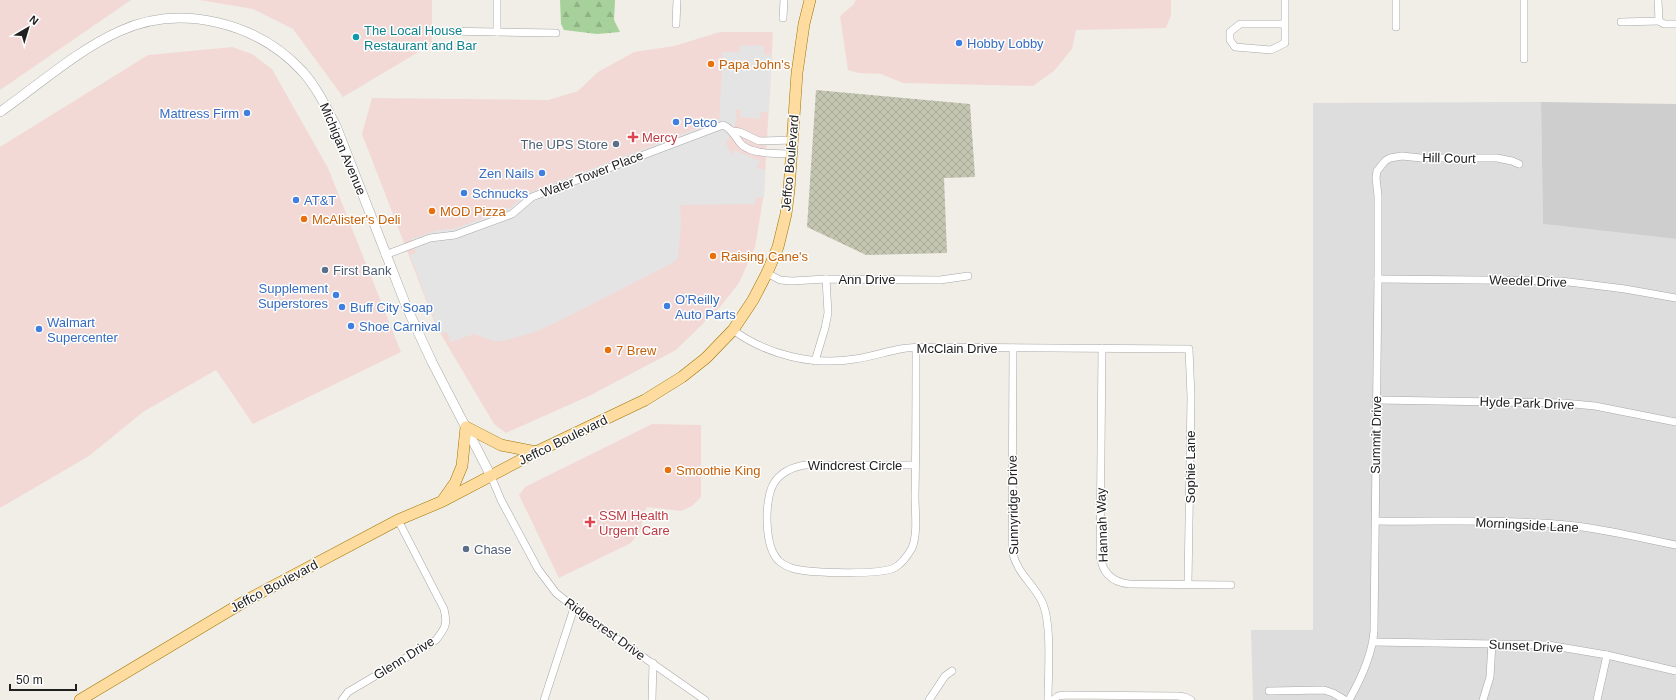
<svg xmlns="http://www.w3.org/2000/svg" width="1676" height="700" viewBox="0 0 1676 700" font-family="Helvetica,sans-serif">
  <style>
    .residential { fill: #dedddd }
    .commercial { fill: #f2d9d6 }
    .religious { fill: #cecece }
    .construction { fill: url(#construction-cross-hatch) }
    .forest { fill: url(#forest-firs) }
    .parking { fill: #e4e4e4 }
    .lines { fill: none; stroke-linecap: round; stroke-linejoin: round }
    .minor-casing { stroke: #a7a7a7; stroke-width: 8 }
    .tertiary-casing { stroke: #a7a7a7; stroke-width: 10 }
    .primary-casing { stroke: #9d7500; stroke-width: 12 }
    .minor { stroke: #fff; stroke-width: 7 }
    .tertiary { stroke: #fff; stroke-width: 9 }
    .primary { stroke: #fedc9f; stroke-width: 11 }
    .culture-dot { fill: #0f9aa8; stroke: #fff; stroke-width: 1.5 }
    .shop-dot { fill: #3f7fe0; stroke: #fff; stroke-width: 1.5 }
    .food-dot { fill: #e8710a; stroke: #fff; stroke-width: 1.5 }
    .health-dot { fill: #e0444e; stroke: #fff; stroke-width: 1.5 }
    .service-dot { fill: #5c6f8a; stroke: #fff; stroke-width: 1.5 }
    .labels { text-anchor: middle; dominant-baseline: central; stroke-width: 3; stroke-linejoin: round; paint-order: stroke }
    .culture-label { font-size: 13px; fill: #0d838f; stroke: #fff; text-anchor: start }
    .shop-label { font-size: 13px; fill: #366cbe; stroke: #fff; text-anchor: start }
    .food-label { font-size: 13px; fill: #c56008; stroke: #fff; text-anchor: start }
    .health-label { font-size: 13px; fill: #be3a42; stroke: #fff; text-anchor: start }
    .service-label { font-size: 13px; fill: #4e5e75; stroke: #fff; text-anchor: start }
    .street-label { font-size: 13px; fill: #202020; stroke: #fff }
  </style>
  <defs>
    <pattern id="construction-cross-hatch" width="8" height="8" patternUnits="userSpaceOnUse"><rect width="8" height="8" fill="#c4c6b2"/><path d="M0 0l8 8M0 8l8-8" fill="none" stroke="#a8aa99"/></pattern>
    <pattern id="forest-firs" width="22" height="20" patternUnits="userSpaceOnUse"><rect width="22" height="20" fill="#a6d19b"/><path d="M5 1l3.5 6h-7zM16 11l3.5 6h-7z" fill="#8fb385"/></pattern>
  </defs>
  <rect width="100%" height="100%" fill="#f1eee7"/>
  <!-- residential -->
  <path class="residential" d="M 1541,102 L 1543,224 L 1676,239 L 1676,700 L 1253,700 L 1251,630 L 1313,630 L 1313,103 Z"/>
  <!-- commercial -->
  <g class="commercial">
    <path d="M 0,0 L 131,0 L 0,90 Z"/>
    <path d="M 200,0 L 432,0 L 432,44 L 343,97 L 293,29 L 253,9 Z"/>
    <path d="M 856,0 L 1171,0 L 1171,15 L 1166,28 L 1076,30 L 1072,49 L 1054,71 L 1033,86 L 903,83 L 881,74 L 859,73 L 848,70 L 840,16 L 853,5 Z"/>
    <path d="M 720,32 L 773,32 L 764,193 L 755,247 L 739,283 L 720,307 L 676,350 L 589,396 L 506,433 L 494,424 L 436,326 L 362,134 L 372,98 L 548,100 L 578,91 L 598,72 L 634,52 L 674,46 Z"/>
    <path d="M 232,47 L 252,54 L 272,69 L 328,168 L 401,352 L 253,424 L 216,370 L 143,412 L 89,456 L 0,508 L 0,147 L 148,55 Z"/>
    <path d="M 652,424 L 701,425 L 701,497 L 692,506 L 681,511 L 647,507 L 643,514 L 641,529 L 631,543 L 559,578 L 519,495 L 525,487 Z"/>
  </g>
  <!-- religious -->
  <path class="religious" d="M 1541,102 L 1676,104 L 1676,239 L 1543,224 Z"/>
  <!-- construction -->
  <path class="construction" d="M 816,90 L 970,104 L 975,177 L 944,178 L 947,253 L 866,255 L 807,227 Z"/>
  <!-- forest -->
  <path class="forest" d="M 560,0 L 615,0 L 614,20 L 620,32 L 597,34 L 564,30 L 561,24 Z"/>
  <!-- parking -->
  <path class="parking" d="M 740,45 L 764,46 L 764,55 L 772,55 L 769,111 L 761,112 L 760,119 L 740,117 L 740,109 L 737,109 L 735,113 L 737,119 L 726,143 L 731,156 L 734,150 L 760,161 L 757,168 L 765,170 L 764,198 L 756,197 L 755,204 L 680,205 L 681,223 L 678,258 L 674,262 L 563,319 L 535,332 L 503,341 L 494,341 L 474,334 L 451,342 L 447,332 L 440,334 L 410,255 L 416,253 L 411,239 L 438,230 L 454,229 L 511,207 L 526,194 L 719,120 L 723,58 L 721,52 L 739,52 Z"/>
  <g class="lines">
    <defs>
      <g id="minor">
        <path d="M 1285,0 L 1285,43 L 1271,50 L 1235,47 L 1230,40 L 1230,32 L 1240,24 L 1285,24"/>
        <path d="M 1396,0 L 1396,27"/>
        <path d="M 1524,0 L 1524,59"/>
        <path d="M 1658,0 L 1659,21 L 1664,24 L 1676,24"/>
        <path d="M 783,18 L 784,0"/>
        <path d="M 1621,22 L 1659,21"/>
        <path d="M 676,24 L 677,0"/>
        <path d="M 444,31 L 556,33"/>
        <path d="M 497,32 L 497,0"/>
        <path d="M 733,131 L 740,132 L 759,141 L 792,140"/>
        <path d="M 385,255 L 430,238 L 455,235 L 512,214 L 532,197 L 723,125 C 733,129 735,138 742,145 C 754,155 777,153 791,154"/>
        <path d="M 767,273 L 780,280 L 792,281 L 826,279 L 940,280 L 968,276"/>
        <path d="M 1378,279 L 1561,281 L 1625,289 L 1676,298"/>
        <path d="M 733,330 C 767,355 813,366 855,359 C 870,357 885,352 900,349 C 911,347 923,347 934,347 L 1189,349 L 1191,397 L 1188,584"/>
        <path d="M 1013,348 L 1012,551 C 1018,576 1034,583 1043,604 C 1052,626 1048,675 1048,700"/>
        <path d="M 1102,348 L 1100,555 C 1102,572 1111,582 1129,584 L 1231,585"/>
        <path d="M 815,361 L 825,328 L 828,313 L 826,279"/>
        <path d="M 1377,400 L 1563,403 L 1595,406 L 1676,422"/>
        <path d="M 916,465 L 805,465 C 793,467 781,472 774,483 C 764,499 764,547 779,561 C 782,564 790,568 795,569 C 812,573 880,575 894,568 C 902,564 908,555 912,548 C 918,533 915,512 915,496 C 916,447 916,397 916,348"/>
        <path d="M 491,476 L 501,500 L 538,569 L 556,593 L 593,622 L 705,700"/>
        <path d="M 1376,521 C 1435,522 1496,519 1556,524 C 1596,527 1636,537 1676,545"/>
        <path d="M 1373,642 L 1548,645 L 1607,655 L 1676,671"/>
        <path d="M 1269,691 L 1324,690 L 1333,693 L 1345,700"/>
        <path d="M 342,700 L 348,692 L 436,640 C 445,628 448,625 444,609 L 398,520"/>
        <path d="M 544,700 L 574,608"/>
        <path d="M 652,700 L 653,663"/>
        <path d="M 929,700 L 945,676 L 952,671"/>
        <path d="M 1053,700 L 1058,696 L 1065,695 L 1178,696 L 1185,697 L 1191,700"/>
        <path d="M 1349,700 C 1361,679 1372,656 1374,631 L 1378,279 L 1378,196 L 1376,178 L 1377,171 L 1385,161 L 1390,158 L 1402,156 L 1421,158 L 1497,158 L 1512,161 L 1519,164"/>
        <path d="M 1483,700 L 1490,677 L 1492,643"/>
        <path d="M 1597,700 L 1607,655"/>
      </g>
      <path id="tertiary" d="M 0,112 C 37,86 79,49 120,31 C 182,3 258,23 303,72 C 317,88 326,107 336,126 L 407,308 L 432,362 L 491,476"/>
      <g id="primary">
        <path d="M 443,500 L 455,483 L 462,466 L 466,427 L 501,445 L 536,452"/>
        <path d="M 80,700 L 247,600 L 398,520 L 443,501 L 536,452 L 645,400 L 682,377 L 706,358 L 733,330 L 753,300 L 767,273 L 778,247 L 786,214 L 789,190 L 797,73 L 804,24 L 810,0"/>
      </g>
    </defs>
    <!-- minor casing -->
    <use href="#minor" class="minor-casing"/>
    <!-- tertiary casing -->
    <use href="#tertiary" class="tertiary-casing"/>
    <!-- primary casing -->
    <use href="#primary" class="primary-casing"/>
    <!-- minor -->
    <use href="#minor" class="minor"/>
    <!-- tertiary -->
    <use href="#tertiary" class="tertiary"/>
    <!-- primary -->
    <use href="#primary" class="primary"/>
  </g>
  <!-- markers -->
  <circle class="culture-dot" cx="356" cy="37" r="4"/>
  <g class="shop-dot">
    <circle cx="959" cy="43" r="4"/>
    <circle cx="247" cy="113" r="4"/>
    <circle cx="676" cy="122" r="4"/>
    <circle cx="542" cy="173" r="4"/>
    <circle cx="464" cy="193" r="4"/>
    <circle cx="296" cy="200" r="4"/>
    <circle cx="336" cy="295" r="4"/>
    <circle cx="667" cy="306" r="4"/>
    <circle cx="342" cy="307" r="4"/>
    <circle cx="351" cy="326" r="4"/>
    <circle cx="39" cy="329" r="4"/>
  </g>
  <g class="food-dot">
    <circle cx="711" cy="64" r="4"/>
    <circle cx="432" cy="211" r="4"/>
    <circle cx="304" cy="219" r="4"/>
    <circle cx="713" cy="256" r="4"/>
    <circle cx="608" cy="350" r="4"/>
    <circle cx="668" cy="470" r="4"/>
  </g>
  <g class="health-dot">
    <path d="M631 131h4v4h4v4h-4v4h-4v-4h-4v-4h4z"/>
    <path d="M588 516h4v4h4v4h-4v4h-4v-4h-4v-4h4z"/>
  </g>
  <g class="service-dot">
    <circle cx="616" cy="144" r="4"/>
    <circle cx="325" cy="270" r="4"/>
    <circle cx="466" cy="549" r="4"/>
  </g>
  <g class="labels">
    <!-- culture labels -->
    <g class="culture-label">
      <text x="364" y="30">The Local House<tspan x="364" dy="15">Restaurant and Bar</tspan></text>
    </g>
    <!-- shop labels -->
    <g class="shop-label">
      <text x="967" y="43">Hobby Lobby</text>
      <text x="239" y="113" text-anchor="end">Mattress Firm</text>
      <text x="684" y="122">Petco</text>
      <text x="534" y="173" text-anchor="end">Zen Nails</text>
      <text x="472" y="193">Schnucks</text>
      <text x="304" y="200">AT&amp;T</text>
      <text x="328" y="288" text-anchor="end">Supplement<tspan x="328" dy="15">Superstores</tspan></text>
      <text x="675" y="299">O'Reilly<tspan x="675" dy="15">Auto Parts</tspan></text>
      <text x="350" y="307">Buff City Soap</text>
      <text x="47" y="322">Walmart<tspan x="47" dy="15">Supercenter</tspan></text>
      <text x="359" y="326">Shoe Carnival</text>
    </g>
    <!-- food labels -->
    <g class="food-label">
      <text x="719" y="64">Papa John's</text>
      <text x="440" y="211">MOD Pizza</text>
      <text x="312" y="219">McAlister's Deli</text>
      <text x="721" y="256">Raising Cane's</text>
      <text x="616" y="350">7 Brew</text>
      <text x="676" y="470">Smoothie King</text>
    </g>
    <!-- health labels -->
    <g class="health-label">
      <text x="642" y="137">Mercy</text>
      <text x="599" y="515">SSM Health<tspan x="599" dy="15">Urgent Care</tspan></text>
    </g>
    <!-- service labels -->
    <g class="service-label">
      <text x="608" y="144" text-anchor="end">The UPS Store</text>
      <text x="333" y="270">First Bank</text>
      <text x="474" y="549">Chase</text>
    </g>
    <!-- street labels -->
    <g class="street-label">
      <text transform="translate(343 149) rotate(67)">Michigan Avenue</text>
      <text transform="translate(1449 158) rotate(1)">Hill Court</text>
      <text transform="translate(790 163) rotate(-85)">Jeffco Boulevard</text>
      <text transform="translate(592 174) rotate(-21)">Water Tower Place</text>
      <text x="867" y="279">Ann Drive</text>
      <text transform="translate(1528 281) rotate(2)">Weedel Drive</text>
      <text x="957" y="348">McClain Drive</text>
      <text transform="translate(1527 403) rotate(2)">Hyde Park Drive</text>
      <text transform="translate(1376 435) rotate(-89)">Summit Drive</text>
      <text transform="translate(563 440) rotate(-26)">Jeffco Boulevard</text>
      <text x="855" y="465">Windcrest Circle</text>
      <text transform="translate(1190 467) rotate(-90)">Sophie Lane</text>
      <text transform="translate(1013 505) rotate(-91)">Sunnyridge Drive</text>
      <text transform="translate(1102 525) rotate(-92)">Hannah Way</text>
      <text transform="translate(1527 525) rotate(3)">Morningside Lane</text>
      <text transform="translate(274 586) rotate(-28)">Jeffco Boulevard</text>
      <text transform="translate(605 629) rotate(36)">Ridgecrest Drive</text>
      <text transform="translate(1526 646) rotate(3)">Sunset Drive</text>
      <text transform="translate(404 658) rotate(-32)">Glenn Drive</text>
    </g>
  </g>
  <!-- north arrow -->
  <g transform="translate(28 28) rotate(38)" stroke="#ffffff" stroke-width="3" paint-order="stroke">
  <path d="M0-3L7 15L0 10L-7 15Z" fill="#202020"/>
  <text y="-6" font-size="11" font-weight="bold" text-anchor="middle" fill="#202020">N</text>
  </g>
  <!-- scale -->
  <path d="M10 684v6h66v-6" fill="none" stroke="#202020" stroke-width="2"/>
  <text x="16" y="684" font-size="12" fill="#202020" stroke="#ffffff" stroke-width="3" paint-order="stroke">50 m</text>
</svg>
